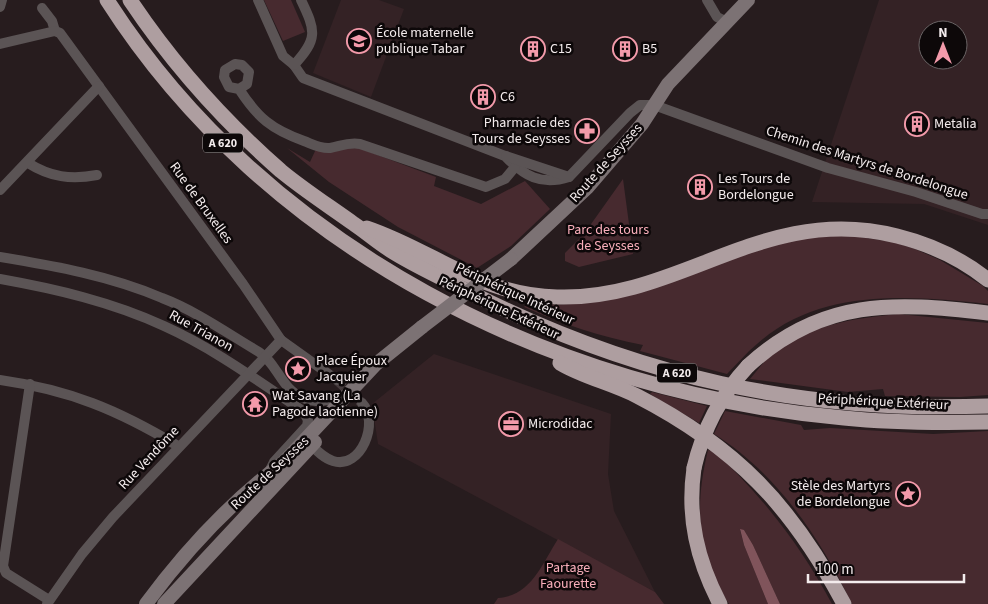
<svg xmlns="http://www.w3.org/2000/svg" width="988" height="604" viewBox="0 0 988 604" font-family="'Source Sans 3',sans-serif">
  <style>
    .built { fill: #342225; fill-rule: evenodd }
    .green { fill: #472a2f }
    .water { fill: #80545b }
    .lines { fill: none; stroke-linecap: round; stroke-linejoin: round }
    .street-tunnel { stroke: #463b3d; stroke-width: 10; stroke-dasharray: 10 5; stroke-linecap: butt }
    .street { stroke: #5b5455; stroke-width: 10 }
    .secondary { stroke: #7c7274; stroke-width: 14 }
    .highway { stroke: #ae9ea0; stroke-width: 15 }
    .secondary-bridge { stroke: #7c7274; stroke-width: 14 }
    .highway-bridge { stroke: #ae9ea0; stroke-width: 15 }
    .labels { text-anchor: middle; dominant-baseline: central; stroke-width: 5; stroke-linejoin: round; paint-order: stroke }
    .shield { fill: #0d0809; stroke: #afa8a9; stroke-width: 1 }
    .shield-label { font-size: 12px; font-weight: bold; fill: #f4eced }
    .poi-label { font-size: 14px; fill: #f4eced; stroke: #0d0809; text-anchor: start }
    .street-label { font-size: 14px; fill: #f4eced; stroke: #0d0809 }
    .park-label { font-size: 14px; fill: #faafbb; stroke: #0d0809 }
  </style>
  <rect width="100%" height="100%" fill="#271c1e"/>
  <!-- built -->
  <g class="built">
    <path d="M 341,0 L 379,0 L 404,9 L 371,97 L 313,73 Z"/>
    <path d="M 879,0 L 988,0 L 988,225 L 924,204 L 812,202 ZM 928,30 L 958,30 L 958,60 L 928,60 Z"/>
    <path d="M 434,354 L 611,414 L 608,474 L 614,511 L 655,592 L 378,444 L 372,404 Z"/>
  </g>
  <!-- green -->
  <g class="green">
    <path d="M 264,0 L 291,0 L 305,32 L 283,41 Z"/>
    <path d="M 287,148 L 310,162 L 316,149 L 359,148 L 436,177 L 434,186 L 481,204 L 525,181 L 550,209 L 511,246 L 477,268 L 398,227 L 329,182 Z"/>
    <path d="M 623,179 L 633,254 L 579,267 L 565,261 L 565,253 L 584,234 Z"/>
    <path d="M 846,235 L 893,242 L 915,249 L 940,260 L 983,286 L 988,291 L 988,304 C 910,296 821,287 757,344 C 746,353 737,364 727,374 L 640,351 L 643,345 C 601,337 563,324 524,307 L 528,303 C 625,314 702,262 793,240 C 810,236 829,237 846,235 Z"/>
    <path d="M 899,314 L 988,323 L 988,395 L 960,397 L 885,396 L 883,389 L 848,392 L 750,379 C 757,371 763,362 771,355 C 807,325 854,318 899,314 Z"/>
    <path d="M 652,392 L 707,406 L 699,423 L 650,394 Z"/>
    <path d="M 725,411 L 801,425 L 804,430 L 830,428 L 933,434 L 988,431 L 988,604 L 852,604 C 820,538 777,473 714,434 Z"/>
    <path d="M 708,450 L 715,452 C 763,497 801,546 832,604 L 780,604 L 753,545 L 744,530 L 740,530 L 744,545 L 768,604 L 729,604 C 697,552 694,508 708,450 Z"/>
    <path d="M 558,539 L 655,592 L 664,604 L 494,604 L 498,598 C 531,596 542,564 558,539 Z"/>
  </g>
  <!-- water -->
  <path class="water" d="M 740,529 L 744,530 L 753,545 L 780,604 L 768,604 L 744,545 Z"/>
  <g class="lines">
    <!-- street-tunnel -->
    <path class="street-tunnel" d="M 337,380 L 362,403"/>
    <!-- street -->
    <g class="street">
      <path d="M 258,0 L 283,56 L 294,65 L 303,78 L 505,156 C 524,176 541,186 569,177 L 630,113 L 640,105 L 654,105 L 828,168 L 916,192 L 982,214 L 988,214"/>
      <path d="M 707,0 L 717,17 L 727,22"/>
      <path d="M 0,7 L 2,0"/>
      <path d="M 42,8 L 52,21 L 55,31"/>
      <path d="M 0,44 L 55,31 L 60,33 L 243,284 L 281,340 L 337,380"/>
      <path d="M 294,65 C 318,39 316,31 301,0"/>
      <path d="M 239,89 L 229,87 L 224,77 L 225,70 L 235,64 L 242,65 L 249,72 L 247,84 L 239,89 C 258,118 271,129 304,141 C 312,144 321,149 330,148 C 341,146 348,142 360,144 L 486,187 L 505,179 L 515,167"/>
      <path d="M 506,156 L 569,177"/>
      <path d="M 28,163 C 50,177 71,180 97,175"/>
      <path d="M 0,190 L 99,86"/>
      <path d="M 0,257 C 55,266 111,276 162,298 C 196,311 227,333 259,352 C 277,363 281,389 303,398 C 319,405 331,399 347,394"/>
      <path d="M 0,279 C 56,289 112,302 164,326 C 213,348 258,381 303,411 L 308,420 L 307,426 L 274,462 L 270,470"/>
      <path d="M 0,380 C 70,390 118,410 178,446"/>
      <path d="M 30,384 L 3,566 L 6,573 L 49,600"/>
      <path d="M 308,442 C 315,449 323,458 333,461 C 361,470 380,422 362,403"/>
      <path d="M 47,604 L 82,554 L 113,517 L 281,340"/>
    </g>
    <!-- secondary -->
    <g class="secondary">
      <path d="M 511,259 L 587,188 L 642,124 L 668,84 L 748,0"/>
      <path d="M 146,604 C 185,551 233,500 285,461 L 376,364 L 422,327"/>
      <path d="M 164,604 L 315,442"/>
    </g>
    <!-- highway -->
    <g class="highway">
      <path d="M 107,0 C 266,249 555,393 844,418 C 892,423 940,423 988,422"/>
      <path d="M 130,0 C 172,63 224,121 281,171 C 304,190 329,206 354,224 C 366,232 377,242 390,250 C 415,266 443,278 469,292 C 637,377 800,413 988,406"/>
      <path d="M 367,228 C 435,251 479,295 557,297 C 681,301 764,202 897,236 C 929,244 962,259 988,280"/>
      <path d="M 560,363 C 583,377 612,383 637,396 C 736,447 792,506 844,604"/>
      <path d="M 748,366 C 822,298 894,302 988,313"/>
      <path d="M 694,468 C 687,517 697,560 720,604"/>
    </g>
    <!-- secondary-bridge -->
    <path class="secondary-bridge" d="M 422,327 L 511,259"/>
    <!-- highway-bridge -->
    <path class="highway-bridge" d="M 694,468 C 703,429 720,396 748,366"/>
  </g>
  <!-- icons -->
  <defs>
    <symbol id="school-ring" viewBox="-11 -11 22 22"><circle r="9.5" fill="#0d0809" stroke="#f39aaa" stroke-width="1.5"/><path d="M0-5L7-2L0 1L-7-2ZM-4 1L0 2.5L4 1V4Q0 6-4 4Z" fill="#f39aaa"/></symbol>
    <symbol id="building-ring" viewBox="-11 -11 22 22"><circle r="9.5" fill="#0d0809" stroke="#f39aaa" stroke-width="1.5"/><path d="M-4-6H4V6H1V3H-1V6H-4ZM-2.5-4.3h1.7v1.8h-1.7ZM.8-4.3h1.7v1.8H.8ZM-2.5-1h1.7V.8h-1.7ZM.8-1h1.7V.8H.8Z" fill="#f39aaa"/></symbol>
    <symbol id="pharmacy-ring" viewBox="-11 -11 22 22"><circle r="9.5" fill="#0d0809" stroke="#f39aaa" stroke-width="1.5"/><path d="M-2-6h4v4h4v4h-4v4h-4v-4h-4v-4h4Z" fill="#f39aaa"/></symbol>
    <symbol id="sight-ring" viewBox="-11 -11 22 22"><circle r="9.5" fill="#0d0809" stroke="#f39aaa" stroke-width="1.5"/><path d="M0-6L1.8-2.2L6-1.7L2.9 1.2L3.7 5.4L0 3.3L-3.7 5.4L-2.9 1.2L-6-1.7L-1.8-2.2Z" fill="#f39aaa"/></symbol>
    <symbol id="temple-ring" viewBox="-11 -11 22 22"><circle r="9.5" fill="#0d0809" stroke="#f39aaa" stroke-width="1.5"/><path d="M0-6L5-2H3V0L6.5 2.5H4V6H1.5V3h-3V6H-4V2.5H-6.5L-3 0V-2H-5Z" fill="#f39aaa"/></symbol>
    <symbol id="office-ring" viewBox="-11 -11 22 22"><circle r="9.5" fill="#0d0809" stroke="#f39aaa" stroke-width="1.5"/><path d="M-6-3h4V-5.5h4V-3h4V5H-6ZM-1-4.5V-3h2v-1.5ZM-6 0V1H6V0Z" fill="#f39aaa"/></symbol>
  </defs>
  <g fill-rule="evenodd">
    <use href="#school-ring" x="345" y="27" width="28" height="28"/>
    <use href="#building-ring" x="519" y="35" width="28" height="28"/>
    <use href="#building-ring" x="611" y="35" width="28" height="28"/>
    <use href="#building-ring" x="469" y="83" width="28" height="28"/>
    <use href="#building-ring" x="903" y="110" width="28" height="28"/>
    <use href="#pharmacy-ring" x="573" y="117" width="28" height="28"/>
    <use href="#building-ring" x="686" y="173" width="28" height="28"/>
    <use href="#sight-ring" x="284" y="355" width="28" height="28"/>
    <use href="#temple-ring" x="241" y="390" width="28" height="28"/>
    <use href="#office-ring" x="497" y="410" width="28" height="28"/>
    <use href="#sight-ring" x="894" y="480" width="28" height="28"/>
  </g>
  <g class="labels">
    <!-- shield labels -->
    <g class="shield">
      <rect x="203" y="133.5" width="40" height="19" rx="4"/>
      <rect x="657" y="363.5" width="40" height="19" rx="4"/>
    </g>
    <g class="shield-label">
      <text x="223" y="143">A 620</text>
      <text x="677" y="373">A 620</text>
    </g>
    <!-- poi labels -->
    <g class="poi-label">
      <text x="376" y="33">École maternelle<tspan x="376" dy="16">publique Tabar</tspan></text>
      <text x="550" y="49">C15</text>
      <text x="642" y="49">B5</text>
      <text x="500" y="97">C6</text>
      <text x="570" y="123" text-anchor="end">Pharmacie des<tspan x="570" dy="16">Tours de Seysses</tspan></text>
      <text x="934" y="124">Metalia</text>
      <text x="718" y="179">Les Tours de<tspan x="718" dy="16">Bordelongue</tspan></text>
      <text x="316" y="361">Place Époux<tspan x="316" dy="16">Jacquier</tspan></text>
      <text x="272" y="396">Wat Savang (La<tspan x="272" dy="16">Pagode laotienne)</tspan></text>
      <text x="528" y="424">Microdidac</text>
      <text x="890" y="486" text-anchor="end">Stèle des Martyrs<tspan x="890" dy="16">de Bordelongue</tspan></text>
    </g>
    <!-- street labels -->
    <g class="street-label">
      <text transform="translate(606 163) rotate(-48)">Route de Seysses</text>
      <text transform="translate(867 163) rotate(18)">Chemin des Martyrs de Bordelongue</text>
      <text transform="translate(201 203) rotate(54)">Rue de Bruxelles</text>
      <text transform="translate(515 294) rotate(25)">Périphérique Intérieur</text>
      <text transform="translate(499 308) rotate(25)">Périphérique Extérieur</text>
      <text transform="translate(201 331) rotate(29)">Rue Trianon</text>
      <text transform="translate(883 402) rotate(3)">Périphérique Extérieur</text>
      <text transform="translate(149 458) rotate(-47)">Rue Vendôme</text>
      <text transform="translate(270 473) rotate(-43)">Route de Seysses</text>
    </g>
    <!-- park labels -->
    <g class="park-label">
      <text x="608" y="230">Parc des tours<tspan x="608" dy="16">de Seysses</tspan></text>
      <text x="568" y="568">Partage<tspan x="568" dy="16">Faourette</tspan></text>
    </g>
  </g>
  <!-- north arrow -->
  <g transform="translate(943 45)"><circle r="24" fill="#0d0809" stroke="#696364"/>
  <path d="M0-4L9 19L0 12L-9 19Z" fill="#f39aaa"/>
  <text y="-8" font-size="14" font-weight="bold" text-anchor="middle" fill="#f4eced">N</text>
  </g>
  <!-- scale -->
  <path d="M808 574v8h156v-8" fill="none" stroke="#f4eced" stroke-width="2.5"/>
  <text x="816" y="574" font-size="15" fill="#f4eced" stroke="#0d0809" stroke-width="4" paint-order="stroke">100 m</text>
</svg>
